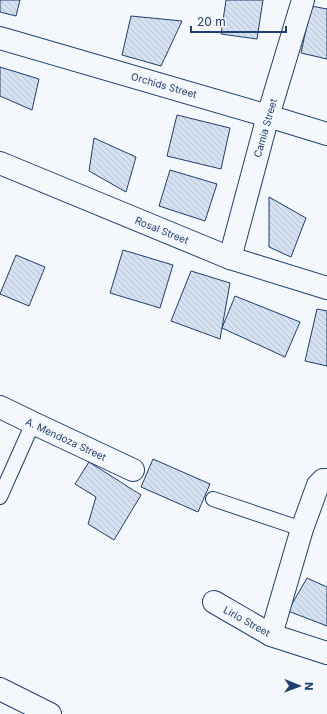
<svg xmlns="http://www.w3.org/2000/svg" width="327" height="714" viewBox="0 0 327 714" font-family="Inter,sans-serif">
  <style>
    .building { fill: url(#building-back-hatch); stroke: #1d3f73 }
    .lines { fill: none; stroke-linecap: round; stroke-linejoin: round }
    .service-casing { stroke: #1d3f73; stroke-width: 16 }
    .minor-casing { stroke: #1d3f73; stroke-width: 24 }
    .service { stroke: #f4f7fb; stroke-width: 14 }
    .minor { stroke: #f4f7fb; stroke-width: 22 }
    .labels { text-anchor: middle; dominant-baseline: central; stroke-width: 3; stroke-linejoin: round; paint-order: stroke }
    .street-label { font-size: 10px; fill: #1d3f73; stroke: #f4f7fb }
  </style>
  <defs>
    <pattern id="building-back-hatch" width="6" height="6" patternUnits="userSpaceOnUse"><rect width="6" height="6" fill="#d5e0f0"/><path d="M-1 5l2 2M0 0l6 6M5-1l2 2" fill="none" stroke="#b6c1d1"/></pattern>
  </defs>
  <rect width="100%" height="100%" fill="#f4f7fb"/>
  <!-- building -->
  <g class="building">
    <path d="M 0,0 L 20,0 L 16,16 L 0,12 Z"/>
    <path d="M 226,0 L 263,0 L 257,39 L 221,34 Z"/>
    <path d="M 311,6 L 327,9 L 327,59 L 301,53 Z"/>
    <path d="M 131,16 L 182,21 L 161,66 L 122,55 Z"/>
    <path d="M 0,67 L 39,79 L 32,110 L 0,96 Z"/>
    <path d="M 177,115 L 230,128 L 221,169 L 167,156 Z"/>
    <path d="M 94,138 L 136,157 L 126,192 L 89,171 Z"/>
    <path d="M 170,170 L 217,184 L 205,221 L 159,206 Z"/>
    <path d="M 269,197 L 306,218 L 291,257 L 269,247 Z"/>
    <path d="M 123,250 L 173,265 L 160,308 L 110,293 Z"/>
    <path d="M 16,255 L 45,267 L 29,306 L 0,294 Z"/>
    <path d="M 191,271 L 230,283 L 220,339 L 171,321 Z"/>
    <path d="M 235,296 L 300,322 L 285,357 L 222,328 Z"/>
    <path d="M 317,309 L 327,311 L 327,366 L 305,361 Z"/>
    <path d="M 153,459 L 210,484 L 198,512 L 141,487 Z"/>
    <path d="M 89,462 L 141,495 L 114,540 L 88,524 L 96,497 L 75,484 Z"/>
    <path d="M 307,578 L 327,587 L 327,626 L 288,611 Z"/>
  </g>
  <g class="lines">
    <defs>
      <g id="service">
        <path d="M 0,497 L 33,423"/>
        <path d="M 213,499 L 302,529"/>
      </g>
      <g id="minor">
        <path d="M 0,38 L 268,116 L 327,134"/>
        <path d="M 0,163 L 230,258 L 327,288"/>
        <path d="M 230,258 L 268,116 L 303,0"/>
        <path d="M 0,407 L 33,423 L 133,470"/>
        <path d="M 214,602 L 271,635 L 327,653"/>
        <path d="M 271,635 L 302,529 L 318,485 L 323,480 L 327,480"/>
        <path d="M 0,689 L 50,714"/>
      </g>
    </defs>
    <!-- service casing -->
    <use href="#service" class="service-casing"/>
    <!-- minor casing -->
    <use href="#minor" class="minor-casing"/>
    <!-- service -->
    <use href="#service" class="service"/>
    <!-- minor -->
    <use href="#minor" class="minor"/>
  </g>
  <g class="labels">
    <!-- street labels -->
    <g class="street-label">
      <text transform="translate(164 85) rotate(16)">Orchids Street</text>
      <text transform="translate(265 128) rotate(-74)">Camia Street</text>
      <text transform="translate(162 230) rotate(22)">Rosal Street</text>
      <text transform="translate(66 439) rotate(25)">A. Mendoza Street</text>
      <text transform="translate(247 621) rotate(29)">Lirio Street</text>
    </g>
  </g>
  <!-- north arrow -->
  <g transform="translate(299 686) rotate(91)" stroke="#f4f7fb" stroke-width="3" paint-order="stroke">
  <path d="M0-3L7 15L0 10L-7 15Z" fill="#1d3f73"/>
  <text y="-6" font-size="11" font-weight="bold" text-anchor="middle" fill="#1d3f73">N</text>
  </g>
  <!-- scale -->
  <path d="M191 26v6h95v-6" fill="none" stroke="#1d3f73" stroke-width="2"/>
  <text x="197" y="26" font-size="12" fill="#1d3f73" stroke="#f4f7fb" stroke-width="3" paint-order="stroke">20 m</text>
</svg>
